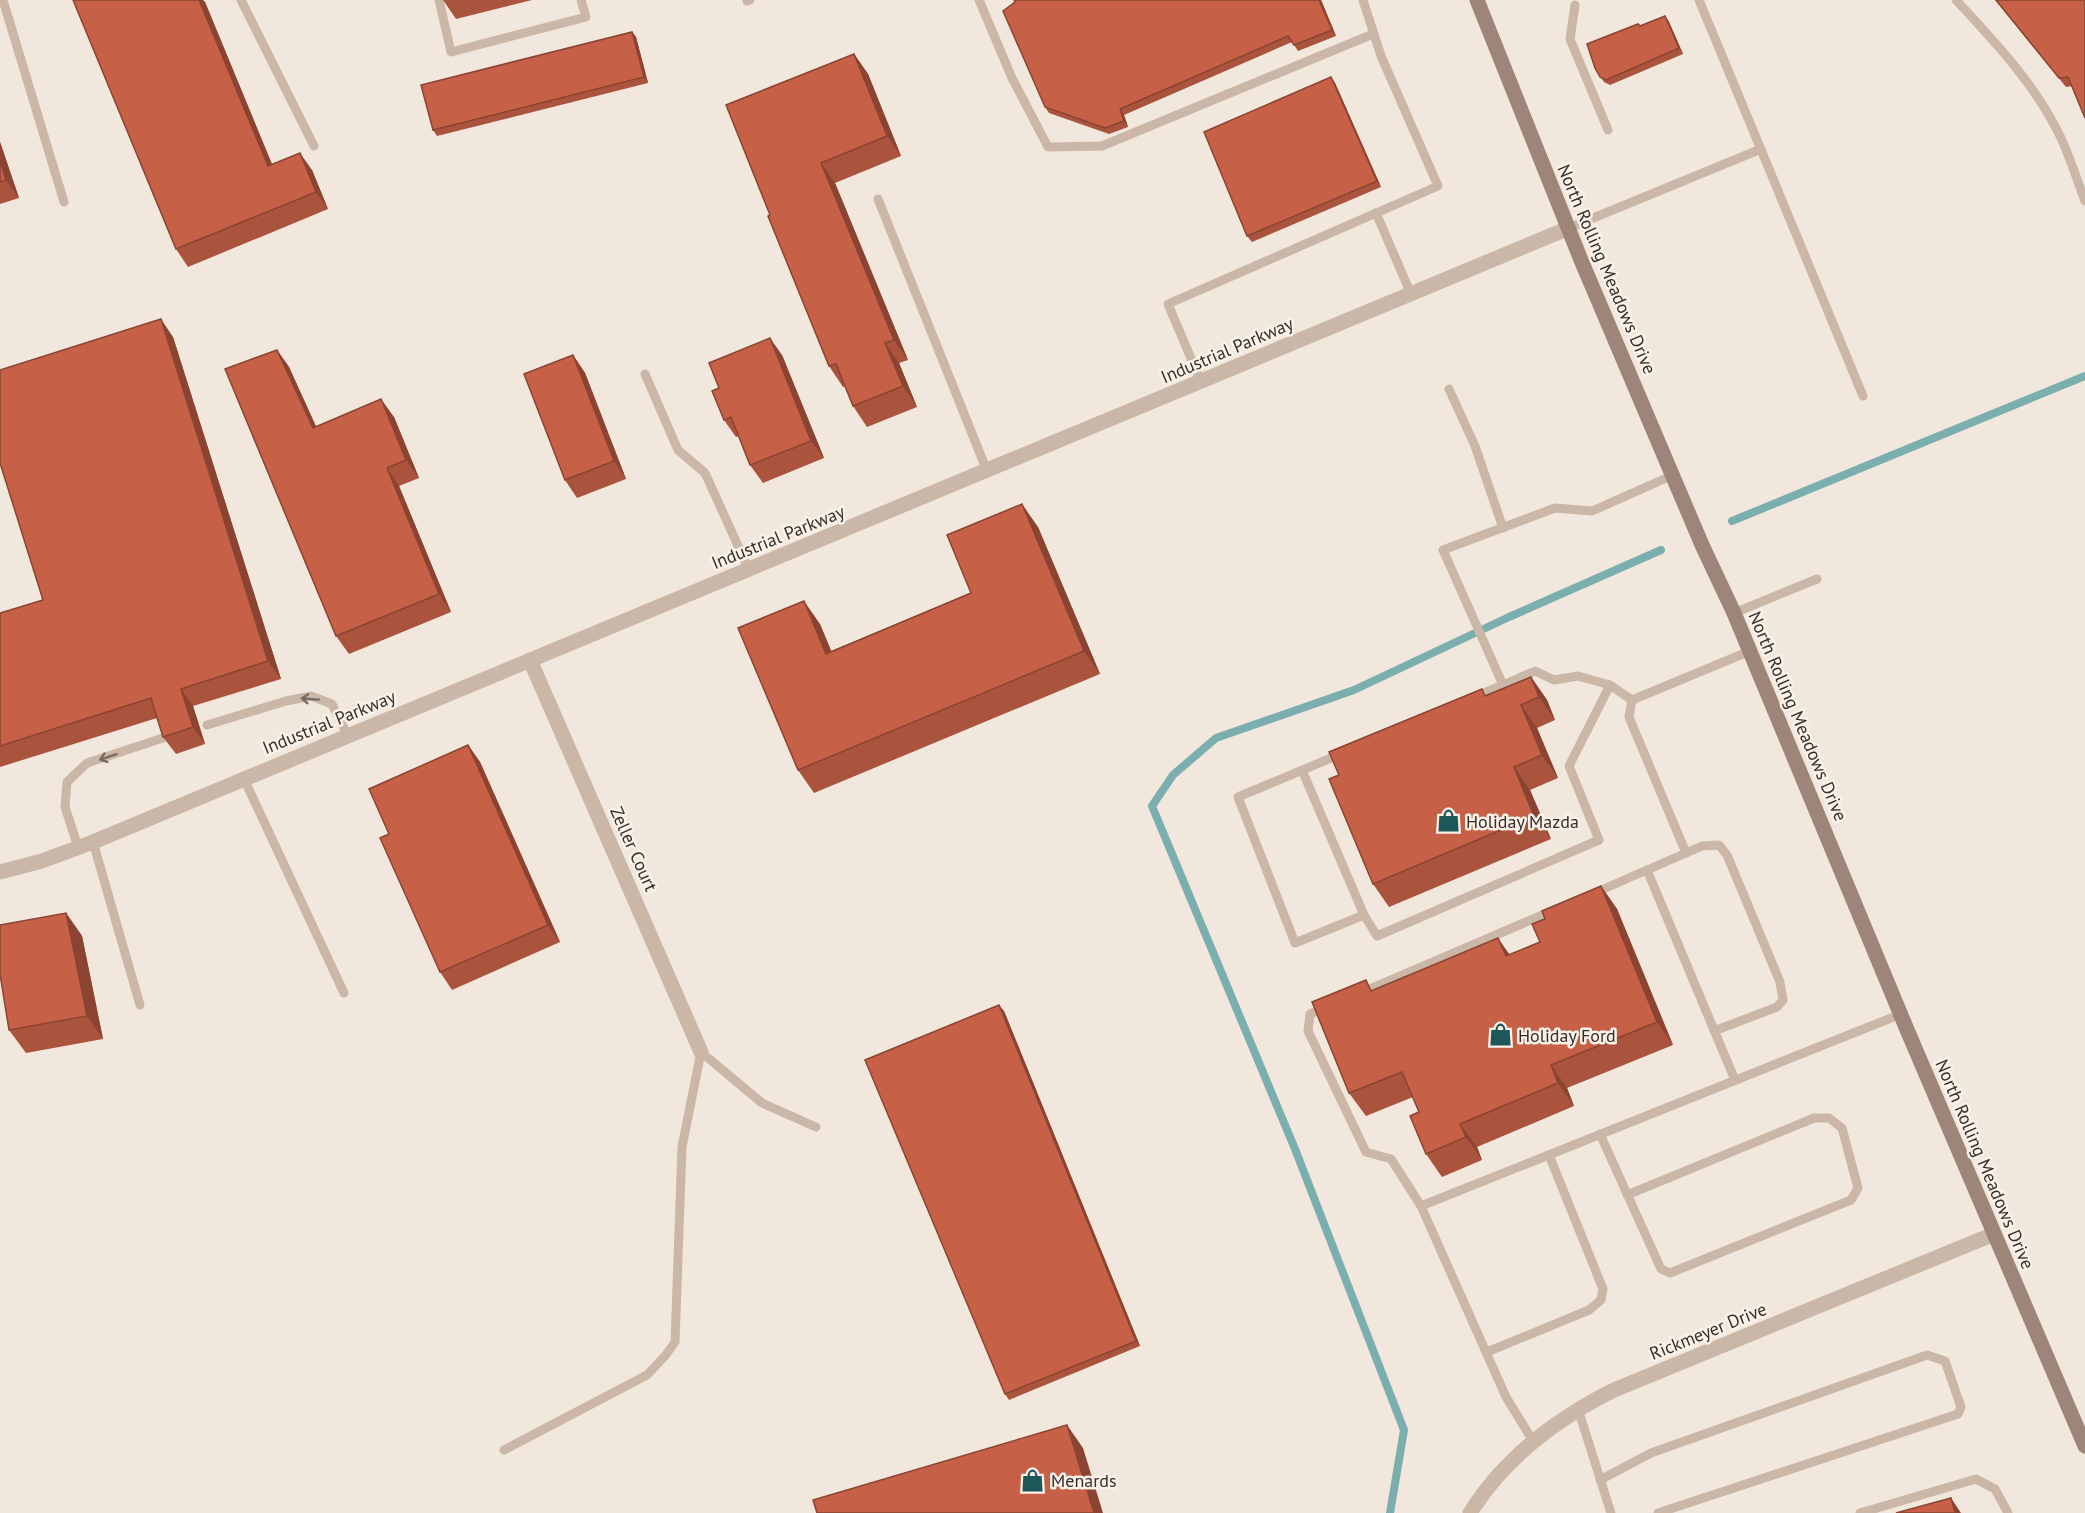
<svg xmlns="http://www.w3.org/2000/svg" width="2085" height="1513" viewBox="0 0 2085 1513" font-family="'PT Sans',sans-serif">
  <style>
    .lines { fill: none; stroke-linecap: round; stroke-linejoin: round }
    .stream { stroke: #7bafaf; stroke-width: 8 }
    .lane { stroke: #cab7a8; stroke-width: 9 }
    .street { stroke: #cab7a8; stroke-width: 15 }
    .secondary { stroke: #9e8579; stroke-width: 15 }
    .wall { fill: #aa533d }
    .shaded-wall { fill: #8b4432 }
    .building { fill: #c66147; stroke: #8b4432; stroke-width: 1.5 }
    .oneway { stroke: #796b62 }
    .labels { text-anchor: middle; dominant-baseline: central; stroke-width: 5; stroke-linejoin: round; paint-order: stroke }
    .street-label { font-size: 18px; fill: #372c28; stroke: #faf1e9 }
    .poi-label { font-size: 18px; fill: #372c28; stroke: #faf1e9; text-anchor: start }
  </style>
  <rect width="100%" height="100%" fill="#f2e7dc"/>
  <g class="lines">
    <!-- stream -->
    <g class="stream">
      <path d="M 1732,521 L 2085,376"/>
      <path d="M 1390,1513 L 1404,1430 L 1295,1149 L 1152,806 L 1173,775 L 1216,738 L 1354,690 L 1509,617 L 1661,550"/>
    </g>
    <!-- lane -->
    <g class="lane">
      <path d="M 3,0 L 64,202"/>
      <path d="M 241,0 L 314,146"/>
      <path d="M 439,0 L 451,52 L 586,17 L 581,0"/>
      <path d="M 979,0 L 1012,78 L 1048,147 L 1102,146 L 1373,34"/>
      <path d="M 1699,0 L 1863,396"/>
      <path d="M 1956,0 C 1994,41 2033,82 2058,132 C 2069,153 2076,178 2085,201"/>
      <path d="M 747,1 L 750,0"/>
      <path d="M 1575,5 L 1570,39 L 1608,130"/>
      <path d="M 878,199 L 987,471"/>
      <path d="M 1376,213 L 1411,294"/>
      <path d="M 1569,228 L 1761,149"/>
      <path d="M 645,374 L 678,450 L 705,473 L 749,570"/>
      <path d="M 1201,382 L 1168,304 L 1438,186 L 1381,56 L 1363,0"/>
      <path d="M 1449,389 L 1475,446 L 1503,528"/>
      <path d="M 1734,613 L 1817,579"/>
      <path d="M 1475,697 L 1503,685"/>
      <path d="M 1632,700 L 1610,685 L 1578,676 L 1554,680 L 1535,671 L 1503,685 L 1443,550 L 1555,508 L 1592,511 L 1673,475"/>
      <path d="M 207,725 L 286,701 L 311,696 L 332,704 L 348,736"/>
      <path d="M 1302,770 L 1364,915 L 1295,943 L 1238,797 L 1343,753"/>
      <path d="M 244,779 L 344,993"/>
      <path d="M 93,842 L 140,1005"/>
      <path d="M 78,847 L 65,807 L 67,782 L 87,763 L 163,738"/>
      <path d="M 1686,853 L 1629,717 L 1632,700 L 1750,651"/>
      <path d="M 1647,870 L 1735,1080"/>
      <path d="M 1592,894 L 1702,846 L 1719,845 L 1727,855 L 1780,982 L 1783,1000 L 1777,1007 L 1714,1031"/>
      <path d="M 1364,915 L 1377,936 L 1599,840 L 1569,766 L 1610,685"/>
      <path d="M 1363,992 L 1554,910"/>
      <path d="M 1325,1008 L 1310,1014 L 1308,1031 L 1366,1152 L 1391,1159 L 1421,1206 L 1506,1397 L 1533,1441"/>
      <path d="M 1600,1134 L 1661,1269 L 1670,1273 L 1851,1200 L 1858,1188 L 1842,1128 L 1829,1118 L 1814,1118 L 1627,1195"/>
      <path d="M 1421,1206 L 1901,1014"/>
      <path d="M 1487,1352 L 1589,1310 L 1601,1300 L 1603,1289 L 1549,1155"/>
      <path d="M 1578,1409 L 1611,1513"/>
      <path d="M 504,1450 L 647,1375 L 665,1356 L 675,1342 L 682,1147 L 701,1052 L 762,1103 L 816,1127"/>
      <path d="M 1600,1480 L 1651,1453 L 1927,1355 L 1945,1361 L 1961,1407 L 1958,1414 L 1658,1513"/>
      <path d="M 1860,1513 L 1976,1479 L 1995,1489 L 2008,1513"/>
    </g>
    <!-- street -->
    <g class="street">
      <path d="M 530,660 L 701,1052"/>
      <path d="M 0,872 L 42,861 L 93,842 L 1569,228"/>
      <path d="M 1470,1513 C 1505,1457 1556,1419 1614,1390 L 1994,1234"/>
    </g>
    <!-- secondary -->
    <path class="secondary" d="M 1477,0 L 1581,260 L 1702,545 L 1734,613 L 1908,1032 L 2085,1446"/>
  </g>
  <!-- wall -->
  <g class="wall">
    <path d="M 443,0 L 532,0 L 456,19 Z"/>
    <path d="M 1014,0 L 1321,0 L 1336,36 L 1298,51 L 1292,42 L 1124,115 L 1128,127 L 1109,134 L 1049,113 L 1045,107 Z"/>
    <path d="M 1995,0 L 2085,0 L 2072,86 L 2066,87 Z"/>
    <path d="M 205,2 L 272,164 L 312,170 L 328,209 L 188,267 L 176,249 Z"/>
    <path d="M 1665,16 L 1669,22 L 1683,54 L 1610,85 L 1604,82 L 1595,68 L 1640,26 Z"/>
    <path d="M 632,32 L 636,37 L 648,83 L 437,136 L 433,130 Z"/>
    <path d="M 854,54 L 868,74 L 901,156 L 835,183 L 908,360 L 899,363 L 917,407 L 867,427 L 853,406 L 845,386 L 843,387 L 829,366 L 770,215 Z"/>
    <path d="M 1331,77 L 1335,83 L 1381,187 L 1252,242 L 1247,236 Z"/>
    <path d="M 0,142 L 19,198 L 0,204 Z"/>
    <path d="M 173,337 L 281,679 L 193,706 L 205,744 L 176,754 L 163,737 L 157,718 L 0,767 L 0,613 L 43,600 Z"/>
    <path d="M 277,350 L 289,367 L 316,427 L 394,417 L 419,478 L 399,486 L 451,612 L 349,654 L 336,636 Z"/>
    <path d="M 573,355 L 585,373 L 626,479 L 577,498 L 565,480 Z"/>
    <path d="M 782,355 L 824,458 L 763,483 L 750,465 L 739,436 L 736,437 L 724,420 L 719,388 Z"/>
    <path d="M 1038,527 L 1100,674 L 814,793 L 798,770 L 820,624 L 831,651 L 971,593 Z"/>
    <path d="M 1531,677 L 1547,700 L 1555,720 L 1537,728 L 1558,778 L 1530,790 L 1551,839 L 1389,907 L 1373,884 L 1339,775 L 1486,695 Z"/>
    <path d="M 468,745 L 480,762 L 560,942 L 452,990 L 440,972 L 389,834 Z"/>
    <path d="M 1601,886 L 1617,909 L 1673,1045 L 1567,1088 L 1574,1106 L 1477,1147 L 1482,1160 L 1442,1177 L 1426,1154 L 1419,1112 L 1413,1097 L 1366,1116 L 1349,1093 L 1373,990 L 1510,955 L 1540,942 L 1545,919 Z"/>
    <path d="M 66,913 L 82,936 L 103,1039 L 26,1053 L 9,1030 Z"/>
    <path d="M 1004,1011 L 1140,1346 L 1009,1400 L 1005,1394 Z"/>
  </g>
  <!-- shaded-wall -->
  <g class="shaded-wall">
    <path d="M 199,0 L 203,0 L 205,2 L 280,184 L 268,166 Z"/>
    <path d="M 1319,0 L 1321,0 L 1336,36 L 1332,30 Z"/>
    <path d="M 1665,16 L 1669,22 L 1683,54 L 1679,48 Z"/>
    <path d="M 632,32 L 636,37 L 648,83 L 644,77 Z"/>
    <path d="M 854,54 L 868,74 L 901,156 L 887,136 Z"/>
    <path d="M 1331,77 L 1335,83 L 1381,187 L 1377,181 Z"/>
    <path d="M 1120,109 L 1124,115 L 1128,127 L 1124,121 Z"/>
    <path d="M 0,142 L 19,198 L 6,180 L 0,161 Z"/>
    <path d="M 300,153 L 312,170 L 328,209 L 316,192 Z"/>
    <path d="M 821,163 L 835,183 L 908,360 L 894,340 Z"/>
    <path d="M 161,319 L 173,337 L 281,679 L 268,661 Z"/>
    <path d="M 770,338 L 782,355 L 824,458 L 811,441 Z"/>
    <path d="M 885,343 L 899,363 L 917,407 L 903,386 Z"/>
    <path d="M 277,350 L 289,367 L 325,446 L 313,428 Z"/>
    <path d="M 573,355 L 585,373 L 626,479 L 614,461 Z"/>
    <path d="M 381,399 L 394,417 L 419,478 L 406,460 Z"/>
    <path d="M 387,468 L 399,486 L 451,612 L 439,594 Z"/>
    <path d="M 1022,504 L 1038,527 L 1100,674 L 1084,651 Z"/>
    <path d="M 804,601 L 820,624 L 842,677 L 826,654 Z"/>
    <path d="M 1531,677 L 1547,700 L 1555,720 L 1539,697 Z"/>
    <path d="M 181,689 L 193,706 L 205,744 L 193,727 Z"/>
    <path d="M 1521,705 L 1537,728 L 1558,778 L 1542,755 Z"/>
    <path d="M 468,745 L 480,762 L 560,942 L 548,925 Z"/>
    <path d="M 1514,767 L 1530,790 L 1551,839 L 1534,816 Z"/>
    <path d="M 1601,886 L 1617,909 L 1673,1045 L 1657,1022 Z"/>
    <path d="M 66,913 L 82,936 L 103,1039 L 87,1016 Z"/>
    <path d="M 1498,938 L 1514,961 L 1506,956 Z"/>
    <path d="M 999,1005 L 1004,1011 L 1140,1346 L 1136,1341 Z"/>
    <path d="M 1551,1065 L 1567,1088 L 1574,1106 L 1558,1083 Z"/>
    <path d="M 1460,1124 L 1477,1147 L 1482,1160 L 1466,1137 Z"/>
    <path d="M 1067,1425 L 1083,1448 L 1103,1513 L 1094,1513 Z"/>
    <path d="M 1951,1498 L 1961,1513 L 1955,1513 Z"/>
  </g>
  <!-- building -->
  <g class="building">
    <path d="M 73,0 L 199,0 L 268,166 L 300,153 L 316,192 L 176,249 Z"/>
    <path d="M 1014,0 L 1319,0 L 1332,30 L 1294,45 L 1288,36 L 1120,109 L 1124,121 L 1105,128 L 1045,107 L 1003,11 L 1015,2 Z"/>
    <path d="M 1996,0 L 2085,0 L 2085,118 L 2068,77 L 2059,78 Z"/>
    <path d="M 1665,16 L 1679,48 L 1606,80 L 1600,77 L 1595,68 L 1587,44 L 1638,24 L 1640,26 Z"/>
    <path d="M 632,32 L 644,77 L 433,130 L 421,85 Z"/>
    <path d="M 854,54 L 887,136 L 821,163 L 894,340 L 885,343 L 903,386 L 853,406 L 836,364 L 829,366 L 768,216 L 770,215 L 726,105 Z"/>
    <path d="M 1331,77 L 1377,181 L 1247,236 L 1204,132 Z"/>
    <path d="M 0,161 L 6,180 L 0,182 Z"/>
    <path d="M 161,319 L 268,661 L 181,689 L 193,727 L 163,737 L 151,698 L 0,746 L 0,613 L 43,600 L 0,463 L 0,370 Z"/>
    <path d="M 770,338 L 811,441 L 750,465 L 731,417 L 724,420 L 712,391 L 719,388 L 709,363 Z"/>
    <path d="M 277,350 L 313,428 L 381,399 L 406,460 L 387,468 L 439,594 L 336,636 L 225,369 Z"/>
    <path d="M 573,355 L 614,461 L 565,480 L 524,374 Z"/>
    <path d="M 1022,504 L 1084,651 L 798,770 L 738,628 L 804,601 L 826,654 L 971,593 L 947,535 Z"/>
    <path d="M 1531,677 L 1539,697 L 1521,705 L 1542,755 L 1514,767 L 1534,816 L 1373,884 L 1329,779 L 1339,775 L 1329,752 L 1482,689 L 1485,696 Z"/>
    <path d="M 468,745 L 548,925 L 440,972 L 380,838 L 389,834 L 369,789 Z"/>
    <path d="M 1601,886 L 1657,1022 L 1551,1065 L 1558,1083 L 1460,1124 L 1466,1137 L 1426,1154 L 1410,1116 L 1419,1112 L 1402,1072 L 1349,1093 L 1312,1002 L 1366,980 L 1371,991 L 1498,938 L 1506,956 L 1540,942 L 1532,924 L 1545,919 L 1542,911 Z"/>
    <path d="M 66,913 L 87,1016 L 9,1030 L 0,974 L 0,925 Z"/>
    <path d="M 999,1005 L 1136,1341 L 1005,1394 L 865,1060 Z"/>
    <path d="M 1067,1425 L 1094,1513 L 817,1513 L 813,1500 Z"/>
    <path d="M 1951,1498 L 1955,1513 L 1896,1513 Z"/>
  </g>
  <!-- one-way arrows -->
  <defs><path id="oneway-shaft" d="M-6 0H5M1.5-3L5.5 0L1.5 3" fill="none" stroke-width="1.6" stroke-linecap="round" stroke-linejoin="round" transform="scale(1.5)"/></defs>
  <g class="oneway">
    <use href="#oneway-shaft" transform="translate(310 699) rotate(-176)"/>
    <use href="#oneway-shaft" transform="translate(108 757) rotate(162)"/>
  </g>
  <!-- icons -->
  <defs>
    <symbol id="shop-bare" viewBox="-9 -9 18 18"><path d="M-5-2.5h2.3a2.7 3.5 0 0 1 5.4 0H5L5.5 6h-11ZM-1.5-2.5h3a1.5 2.3 0 0 0-3 0Z" fill="#1e5759" stroke="#faf1e9" stroke-width="2.5" paint-order="stroke"/></symbol>
  </defs>
  <g fill-rule="evenodd">
    <use href="#shop-bare" x="1432" y="804" width="33" height="33"/>
    <use href="#shop-bare" x="1484" y="1018" width="33" height="33"/>
    <use href="#shop-bare" x="1016" y="1464" width="33" height="33"/>
  </g>
  <g class="labels">
    <!-- street labels -->
    <g class="street-label">
      <text transform="translate(1607 269) rotate(67)">North Rolling Meadows Drive</text>
      <text transform="translate(1227 350) rotate(-23)">Industrial Parkway</text>
      <text transform="translate(778 537) rotate(-22)">Industrial Parkway</text>
      <text transform="translate(1798 716) rotate(67)">North Rolling Meadows Drive</text>
      <text transform="translate(329 722) rotate(-22)">Industrial Parkway</text>
      <text transform="translate(634 849) rotate(66)">Zeller Court</text>
      <text transform="translate(1985 1164) rotate(67)">North Rolling Meadows Drive</text>
      <text transform="translate(1708 1331) rotate(-22)">Rickmeyer Drive</text>
    </g>
    <!-- poi labels -->
    <g class="poi-label">
      <text x="1466" y="821">Holiday Mazda</text>
      <text x="1518" y="1035">Holiday Ford</text>
      <text x="1051" y="1480">Menards</text>
    </g>
  </g>
</svg>
